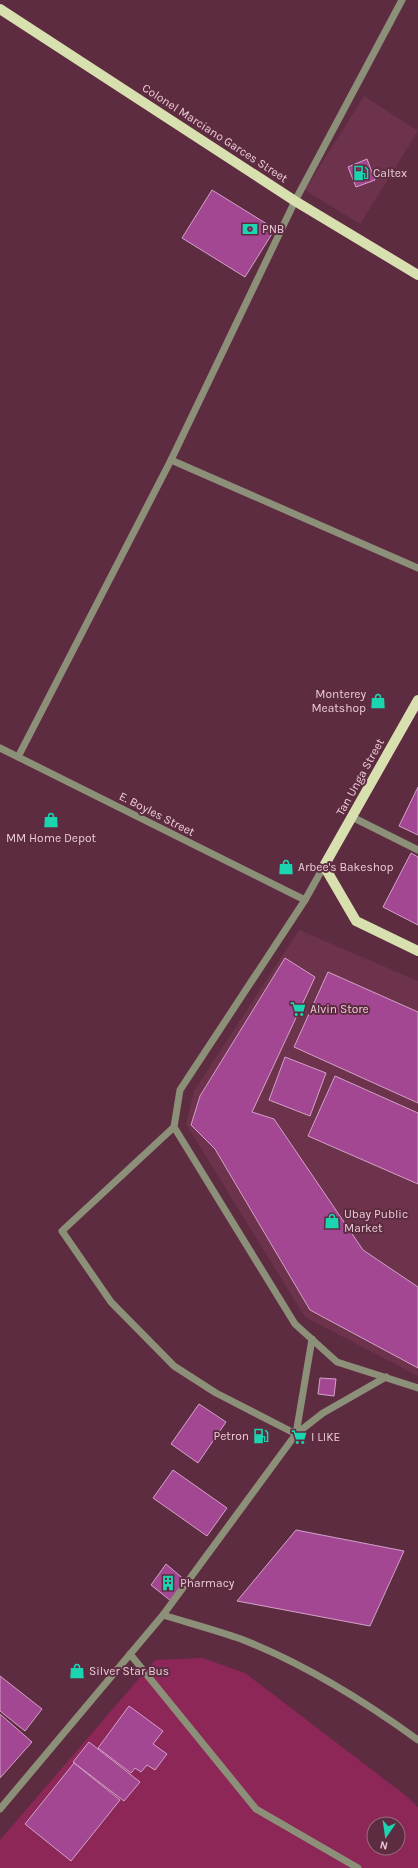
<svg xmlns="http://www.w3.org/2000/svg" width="418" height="1868" viewBox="0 0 418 1868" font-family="Karla,sans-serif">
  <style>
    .built { fill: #6d334c }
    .green { fill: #8c2758; fill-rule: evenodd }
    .building { fill: #a34793; stroke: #d3a2c8 }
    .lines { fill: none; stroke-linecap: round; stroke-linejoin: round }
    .minor { stroke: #8c9078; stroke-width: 7 }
    .major { stroke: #d9e0af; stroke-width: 10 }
    .labels { text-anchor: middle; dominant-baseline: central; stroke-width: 4; stroke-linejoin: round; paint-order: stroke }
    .street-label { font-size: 12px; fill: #eacbd6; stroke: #5e2c41 }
    .poi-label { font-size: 12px; fill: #eacbd6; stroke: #5e2c41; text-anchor: start }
  </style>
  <rect width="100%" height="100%" fill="#5e2c41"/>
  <!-- built -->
  <g class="built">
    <path d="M 364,96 L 418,131 L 360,224 L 305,190 Z"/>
    <path d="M 299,930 L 418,981 L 418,1376 L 305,1317 L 186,1124 L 194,1091 Z"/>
  </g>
  <!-- green -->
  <path class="green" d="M 202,1658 L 245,1673 L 405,1795 L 418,1807 L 418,1868 L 0,1868 L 0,1840 L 155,1660 ZM 374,1824 L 398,1824 L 398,1848 L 374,1848 Z"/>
  <!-- building -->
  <g class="building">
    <path d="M 367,159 L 375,180 L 356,187 L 348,167 Z"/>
    <path d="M 212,190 L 275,229 L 245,277 L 182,238 Z"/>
    <path d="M 418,787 L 418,835 L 399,826 Z"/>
    <path d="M 411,853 L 418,857 L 418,925 L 383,907 Z"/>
    <path d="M 285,958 L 315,977 L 252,1112 L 274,1119 L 363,1250 L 418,1287 L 418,1368 L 310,1310 L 215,1149 L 191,1125 L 200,1096 Z"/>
    <path d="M 328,972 L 418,1012 L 418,1103 L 294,1047 Z"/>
    <path d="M 285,1057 L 326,1073 L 310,1116 L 269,1100 Z"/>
    <path d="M 335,1076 L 418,1113 L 418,1184 L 308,1136 Z"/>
    <path d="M 320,1378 L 336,1379 L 334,1396 L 318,1394 Z"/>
    <path d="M 199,1404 L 226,1422 L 198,1463 L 171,1444 Z"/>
    <path d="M 173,1470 L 227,1508 L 207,1536 L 153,1498 Z"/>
    <path d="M 296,1530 L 404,1551 L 370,1626 L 237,1601 Z"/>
    <path d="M 166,1564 L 186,1581 L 171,1601 L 151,1585 Z"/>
    <path d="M 0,1676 L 42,1709 L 25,1731 L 0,1711 Z"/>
    <path d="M 129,1706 L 163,1731 L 153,1744 L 167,1754 L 155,1770 L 147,1765 L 141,1772 L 135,1768 L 131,1773 L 98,1748 Z"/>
    <path d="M 0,1714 L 32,1742 L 0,1778 Z"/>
    <path d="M 89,1742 L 140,1782 L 124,1801 L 73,1762 Z"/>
    <path d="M 74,1763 L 120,1800 L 71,1861 L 25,1824 Z"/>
  </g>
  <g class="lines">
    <!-- minor -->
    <g class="minor">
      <path d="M 171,460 L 418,568"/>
      <path d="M 0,748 L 305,900"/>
      <path d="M 18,757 L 171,460 L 295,201 L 402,0"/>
      <path d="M 352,817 L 418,850"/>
      <path d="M 324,866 L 305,900 L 180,1090 L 174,1127 L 295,1324 L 337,1362 L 418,1388"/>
      <path d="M 174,1127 L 62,1231 L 111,1302 L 174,1366 L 216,1393 L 296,1434 L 312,1339"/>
      <path d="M 163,1615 C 189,1623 216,1630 241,1639 C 305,1664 363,1700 418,1740"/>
      <path d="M 130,1654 L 256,1809 L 358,1868"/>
      <path d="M 0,1809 L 163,1615 L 296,1434 L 323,1413 L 386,1377"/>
    </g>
    <!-- major -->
    <g class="major">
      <path d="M 0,9 L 295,201 L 418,275"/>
      <path d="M 418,700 L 324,866 L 356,921 L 418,951"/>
    </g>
  </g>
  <!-- icons -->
  <defs>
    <symbol id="fuel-bare" viewBox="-9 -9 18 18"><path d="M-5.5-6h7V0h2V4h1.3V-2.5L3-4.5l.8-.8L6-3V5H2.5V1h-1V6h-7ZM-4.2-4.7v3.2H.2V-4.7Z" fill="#1bd5b1" stroke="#5e2c41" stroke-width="2.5" paint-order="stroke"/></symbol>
    <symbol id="bank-bare" viewBox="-9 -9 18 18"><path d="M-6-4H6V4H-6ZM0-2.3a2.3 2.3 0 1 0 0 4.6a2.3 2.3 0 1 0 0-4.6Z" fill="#1bd5b1" stroke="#5e2c41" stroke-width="2.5" paint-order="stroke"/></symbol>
    <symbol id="shop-bare" viewBox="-9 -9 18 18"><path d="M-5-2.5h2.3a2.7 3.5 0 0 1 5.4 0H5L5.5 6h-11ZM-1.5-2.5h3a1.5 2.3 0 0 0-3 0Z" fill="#1bd5b1" stroke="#5e2c41" stroke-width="2.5" paint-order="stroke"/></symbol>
    <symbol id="supermarket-bare" viewBox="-9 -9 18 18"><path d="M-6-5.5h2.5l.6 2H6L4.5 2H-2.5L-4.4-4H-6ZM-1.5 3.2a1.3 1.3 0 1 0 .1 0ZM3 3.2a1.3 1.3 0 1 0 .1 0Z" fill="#1bd5b1" stroke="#5e2c41" stroke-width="2.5" paint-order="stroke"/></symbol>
    <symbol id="building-bare" viewBox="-9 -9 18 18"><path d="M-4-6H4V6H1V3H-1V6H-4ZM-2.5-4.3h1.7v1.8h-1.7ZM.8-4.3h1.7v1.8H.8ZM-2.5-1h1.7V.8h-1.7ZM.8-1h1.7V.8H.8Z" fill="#1bd5b1" stroke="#5e2c41" stroke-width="2.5" paint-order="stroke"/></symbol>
  </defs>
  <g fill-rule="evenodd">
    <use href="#fuel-bare" x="350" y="162" width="22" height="22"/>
    <use href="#bank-bare" x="239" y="218" width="22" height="22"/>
    <use href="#shop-bare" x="367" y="690" width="22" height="22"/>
    <use href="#shop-bare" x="40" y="809" width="22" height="22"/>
    <use href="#shop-bare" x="275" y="856" width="22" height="22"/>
    <use href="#supermarket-bare" x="287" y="998" width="22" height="22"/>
    <use href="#shop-bare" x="321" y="1210" width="22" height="22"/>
    <use href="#fuel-bare" x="250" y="1425" width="22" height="22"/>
    <use href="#supermarket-bare" x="288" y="1426" width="22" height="22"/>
    <use href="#building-bare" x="157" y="1572" width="22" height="22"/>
    <use href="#shop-bare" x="66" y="1660" width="22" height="22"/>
  </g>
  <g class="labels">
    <!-- street labels -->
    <g class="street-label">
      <text transform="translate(215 133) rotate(33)">Colonel Marciano Garces Street</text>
      <text transform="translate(360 777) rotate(-61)">Tan Unga Street</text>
      <text transform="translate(157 814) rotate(27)">E. Boyles Street</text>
    </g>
    <!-- poi labels -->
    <g class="poi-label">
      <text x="373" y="173">Caltex</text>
      <text x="262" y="229">PNB</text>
      <text x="366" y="694" text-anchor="end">Monterey<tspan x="366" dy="14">Meatshop</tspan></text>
      <text x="51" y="838" text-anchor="middle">MM Home Depot</text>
      <text x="298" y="867">Arbee's Bakeshop</text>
      <text x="310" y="1009">Alvin Store</text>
      <text x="344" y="1214">Ubay Public<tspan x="344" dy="14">Market</tspan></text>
      <text x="249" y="1436" text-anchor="end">Petron</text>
      <text x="311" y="1437">I LIKE</text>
      <text x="180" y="1583">Pharmacy</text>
      <text x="89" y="1671">Silver Star Bus</text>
    </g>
  </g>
  <!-- north arrow -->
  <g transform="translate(386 1836) rotate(193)"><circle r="19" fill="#5e2c41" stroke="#966c7d"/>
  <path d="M0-3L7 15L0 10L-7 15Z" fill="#1bd5b1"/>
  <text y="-6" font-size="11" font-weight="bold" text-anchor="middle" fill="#eacbd6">N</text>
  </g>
</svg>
